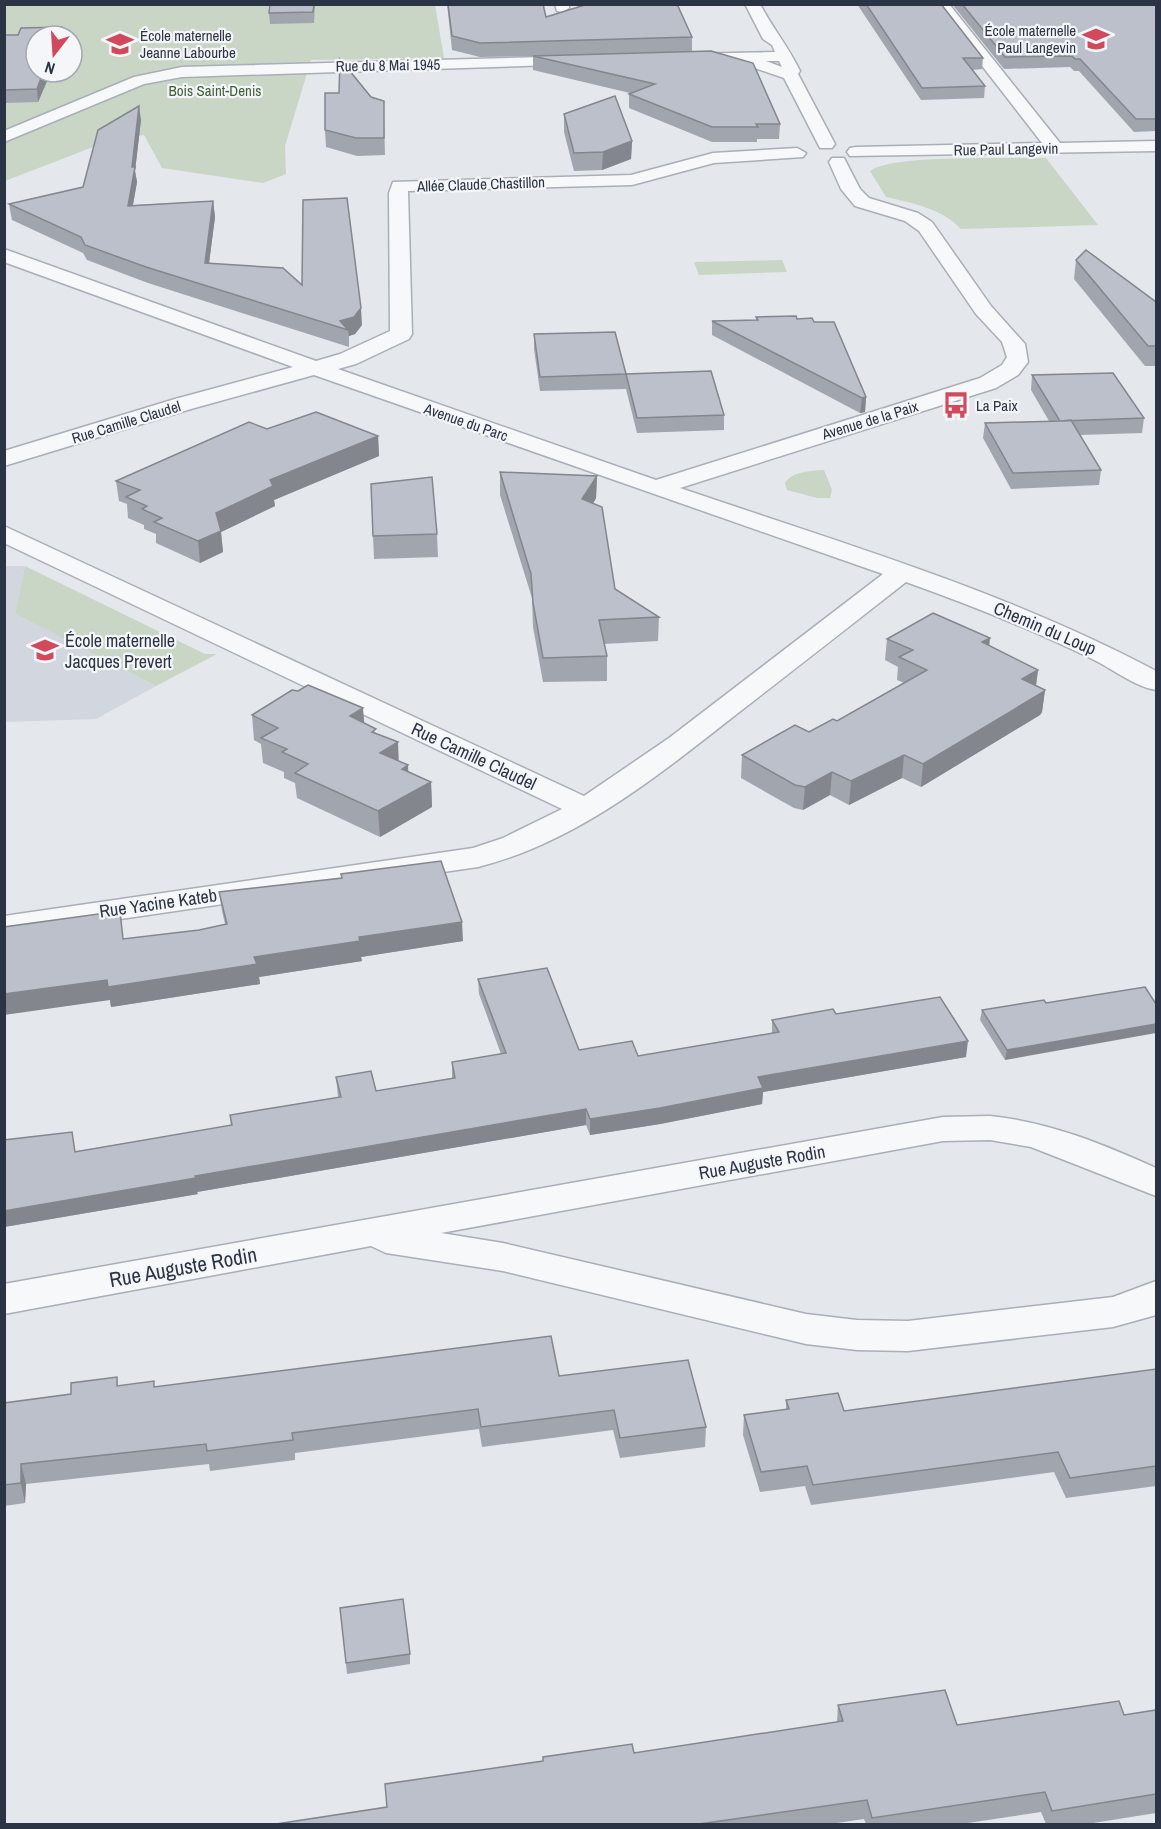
<svg xmlns="http://www.w3.org/2000/svg" width="1161" height="1829" viewBox="0 0 1161 1829" font-family="'Archivo Narrow',sans-serif">
  <style>
    .built { fill: #d2d6de }
    .green { fill: #c9d6c5; fill-rule: evenodd }
    .lines { fill: none; stroke-linecap: round; stroke-linejoin: round }
    .minor-casing { stroke: #a9aeb7; stroke-width: 3 }
    .minor { fill: #f7f8fa; fill-rule: evenodd }
    .wall { fill: #a1a5ae }
    .shaded-wall { fill: #83868d }
    .building { fill: #bbc0ca; stroke: #83868d; stroke-width: 1.5 }
    .labels { text-anchor: middle; dominant-baseline: central; stroke-width: 4.5; stroke-linejoin: round; paint-order: stroke }
    .far-poi-label { font-size: 15px; fill: #2b3445; stroke: #f4f6f9; text-anchor: start }
    .far-street-label { font-size: 15px; fill: #2b3445; stroke: #f4f6f9 }
    .far-park-label { font-size: 15px; fill: #3f6138; stroke: #f4f6f9 }
    .street-label { font-size: 18px; fill: #2b3445; stroke: #f4f6f9 }
    .poi-label { font-size: 18px; fill: #2b3445; stroke: #f4f6f9; text-anchor: start }
    .near-street-label { font-size: 21px; fill: #2b3445; stroke: #f4f6f9 }
  </style>
  <rect width="100%" height="100%" fill="#e4e7ec"/>
  <!-- built -->
  <path class="built" d="M 4,566 L 25,566 L 15,614 L 156,686 L 96,719 L 5,722 Z"/>
  <!-- green -->
  <g class="green">
    <path d="M 5,5 L 435,5 L 444,58 L 311,60 L 285,146 L 286,174 L 263,183 L 162,168 L 144,135 L 111,140 L 5,181 ZM 36,36 L 72,36 L 72,72 L 36,72 Z"/>
    <path d="M 1046,158 L 1098,225 L 961,229 C 941,208 912,203 886,197 L 870,171 C 891,154 1014,159 1046,158 Z"/>
    <path d="M 782,260 L 787,272 L 699,275 L 694,262 Z"/>
    <path d="M 824,470 L 832,490 L 830,498 L 817,498 L 787,490 L 785,483 C 792,471 812,471 824,470 Z"/>
    <path d="M 25,566 L 205,654 L 217,654 L 156,686 L 15,614 Z"/>
  </g>
  <g class="lines">
    <defs>
      <g id="minor">
        <path d="M 555,4 L 569,4 L 569,8 L 562,12 L 557,11 Z"/>
        <path d="M 745,4 L 760,4 C 773,29 788,46 800,71 L 798,74 L 835,144 L 832,148 L 820,148 L 784,78 L 746,65 L 744,62 L 690,64 L 682,59 L 690,54 L 775,52 L 772,45 L 763,39 ZM 766,61 L 779,61 L 782,67 Z"/>
        <path d="M 934,4 L 949,4 L 1060,143 L 1156,141 L 1156,151 L 850,156 L 847,152 L 850,148 L 856,147 L 1042,143 Z"/>
        <path d="M 578,56 L 584,58 L 586,61 L 584,64 L 182,77 L 144,84 L 4,142 L 4,131 L 134,77 L 182,67 Z"/>
        <path d="M 797,148 L 806,153 L 803,157 L 714,163 L 632,185 L 408,191 L 412,334 L 409,339 L 356,364 L 338,369 L 656,480 L 980,378 L 1002,365 L 1007,357 L 1002,342 L 976,314 L 919,231 L 905,221 L 855,206 L 841,189 L 829,162 L 832,158 L 844,158 L 860,189 L 869,198 L 918,213 L 932,222 L 991,306 L 1025,344 L 1028,362 L 1018,375 L 996,388 L 680,488 C 841,543 1006,591 1156,671 L 1156,690 C 1133,686 1112,668 1090,658 C 1031,629 968,604 906,582 C 850,626 794,670 738,713 C 659,775 577,842 478,867 L 4,936 L 4,916 L 473,848 L 503,838 L 562,809 L 4,543 L 4,526 L 584,796 L 669,738 L 883,574 L 314,375 L 191,409 L 4,466 L 4,451 L 175,399 L 293,367 L 4,262 L 4,249 L 316,361 L 340,354 L 390,331 L 389,193 L 393,182 L 631,175 L 713,153 Z"/>
        <path d="M 990,1116 C 1049,1122 1103,1144 1156,1168 L 1156,1196 L 1031,1147 L 990,1140 L 943,1141 L 441,1233 L 503,1243 L 806,1314 L 857,1320 L 908,1321 L 1113,1297 L 1156,1281 L 1156,1315 L 1113,1327 L 908,1351 L 857,1350 L 806,1344 L 503,1271 L 386,1253 L 371,1246 L 4,1314 L 4,1284 L 943,1117 Z"/>
      </g>
    </defs>
    <!-- minor casing -->
    <use href="#minor" class="minor-casing"/>
    <!-- minor -->
    <use href="#minor" class="minor"/>
  </g>
  <!-- wall -->
  <g class="wall">
    <path d="M 270,4 L 315,4 L 314,23 L 270,24 L 269,13 Z"/>
    <path d="M 447,4 L 543,4 L 546,17 L 692,37 L 692,52 L 780,124 L 779,139 L 757,139 L 757,142 L 712,142 L 629,108 L 629,94 L 630,93 L 533,70 L 533,56 L 480,57 L 452,50 Z"/>
    <path d="M 857,4 L 941,4 L 983,58 L 982,69 L 972,70 L 985,86 L 984,98 L 921,100 Z"/>
    <path d="M 952,4 L 1156,4 L 1156,131 L 1134,132 L 1079,71 L 1074,71 L 1070,67 L 1004,69 Z"/>
    <path d="M 4,35 L 36,72 L 51,72 L 38,102 L 4,103 Z"/>
    <path d="M 564,114 L 632,141 L 631,159 L 602,170 L 574,171 L 564,132 Z"/>
    <path d="M 384,117 L 385,155 L 357,156 L 326,147 L 325,130 Z"/>
    <path d="M 141,120 L 135,171 L 137,182 L 133,205 L 213,201 L 215,217 L 209,263 L 302,285 L 362,325 L 355,334 L 349,336 L 349,347 L 148,283 L 87,260 L 83,253 L 12,220 L 9,204 L 83,187 Z"/>
    <path d="M 1076,260 L 1156,302 L 1156,366 L 1145,366 L 1074,279 Z"/>
    <path d="M 756,317 L 797,319 L 814,322 L 866,397 L 865,412 L 860,413 L 712,335 L 712,321 L 756,320 Z"/>
    <path d="M 534,334 L 724,415 L 724,430 L 637,433 L 626,389 L 540,391 L 534,349 Z"/>
    <path d="M 1032,375 L 1144,418 L 1142,433 L 1080,435 L 1101,470 L 1099,485 L 1011,489 L 983,438 L 985,423 L 1049,421 L 1031,390 Z"/>
    <path d="M 267,429 L 378,436 L 379,456 L 274,500 L 275,506 L 221,532 L 223,552 L 200,563 L 156,543 L 156,534 L 144,529 L 144,525 L 128,518 L 127,504 L 119,501 L 116,481 Z"/>
    <path d="M 500,472 L 597,476 L 596,498 L 593,504 L 615,589 L 659,617 L 658,641 L 604,644 L 607,656 L 607,681 L 543,682 L 533,627 L 532,598 L 500,495 Z"/>
    <path d="M 437,534 L 438,557 L 374,559 L 373,536 Z"/>
    <path d="M 887,639 L 989,646 L 1038,670 L 1036,686 L 1045,690 L 1042,712 L 1040,715 L 921,787 L 902,778 L 849,805 L 830,795 L 803,810 L 794,808 L 741,778 L 742,755 L 809,732 L 837,721 L 904,683 L 897,680 L 898,667 L 885,660 Z"/>
    <path d="M 252,715 L 364,723 L 376,733 L 399,761 L 408,765 L 408,772 L 431,782 L 432,807 L 380,837 L 297,798 L 295,783 L 284,778 L 284,772 L 263,763 L 261,744 L 254,740 Z"/>
    <path d="M 341,874 L 463,941 L 361,957 L 362,961 L 259,977 L 260,984 L 111,1007 L 110,1000 L 124,939 L 199,930 L 225,924 L 222,911 L 219,892 L 341,878 Z"/>
    <path d="M 478,979 L 579,1050 L 638,1056 L 772,1033 L 772,1020 L 836,1014 L 966,1057 L 763,1092 L 762,1104 L 660,1124 L 590,1135 L 586,1125 L 197,1192 L 198,1194 L 4,1227 L 4,1140 L 76,1151 L 231,1126 L 230,1115 L 338,1097 L 336,1077 L 376,1091 L 452,1078 L 452,1062 L 501,1054 L 479,994 Z"/>
    <path d="M 1046,1003 L 1005,1060 L 980,1020 L 982,1010 Z"/>
    <path d="M 1156,1369 L 1156,1486 L 1066,1498 L 1054,1472 L 811,1505 L 805,1486 L 760,1492 L 743,1435 L 744,1415 L 786,1410 L 786,1400 L 844,1411 Z"/>
    <path d="M 559,1376 L 706,1427 L 705,1447 L 620,1458 L 613,1430 L 482,1447 L 479,1429 L 295,1453 L 295,1460 L 210,1471 L 209,1464 L 26,1484 L 25,1503 L 4,1506 L 4,1403 L 71,1394 L 117,1377 L 118,1386 L 155,1387 Z"/>
    <path d="M 340,1608 L 410,1654 L 410,1664 L 347,1674 Z"/>
    <path d="M 838,1705 L 957,1725 L 1124,1715 L 1156,1710 L 1156,1813 L 1087,1824 L 1046,1824 L 1041,1812 L 961,1824 L 866,1824 L 864,1819 L 830,1824 L 276,1824 L 387,1807 L 385,1784 L 634,1753 L 837,1722 Z"/>
  </g>
  <!-- shaded-wall -->
  <g class="shaded-wall">
    <path d="M 62,27 L 63,36 L 58,36 Z"/>
    <path d="M 43,72 L 51,72 L 38,102 L 37,89 Z"/>
    <path d="M 139,106 L 141,120 L 135,171 L 137,182 L 130,221 L 128,206 Z"/>
    <path d="M 632,141 L 631,159 L 602,170 L 603,152 Z"/>
    <path d="M 213,201 L 215,217 L 207,279 L 205,263 Z"/>
    <path d="M 361,308 L 362,325 L 355,334 L 349,336 L 348,330 L 340,321 Z"/>
    <path d="M 866,397 L 865,412 L 860,413 L 862,398 Z"/>
    <path d="M 378,436 L 379,456 L 274,500 L 275,506 L 221,532 L 223,552 L 200,563 L 198,541 L 216,513 L 270,480 Z"/>
    <path d="M 597,476 L 596,498 L 582,522 L 582,499 Z"/>
    <path d="M 990,638 L 988,660 L 982,642 Z"/>
    <path d="M 1038,670 L 1035,692 L 1022,679 Z"/>
    <path d="M 1045,690 L 1042,712 L 1040,715 L 921,787 L 923,764 Z"/>
    <path d="M 363,708 L 365,733 L 350,716 Z"/>
    <path d="M 398,742 L 399,767 L 380,753 Z"/>
    <path d="M 904,755 L 902,778 L 849,805 L 851,781 Z"/>
    <path d="M 408,765 L 409,791 L 402,769 Z"/>
    <path d="M 832,772 L 830,795 L 803,810 L 805,787 Z"/>
    <path d="M 431,782 L 432,807 L 380,837 L 378,811 Z"/>
    <path d="M 462,922 L 463,941 L 361,957 L 362,961 L 259,977 L 260,984 L 111,1007 L 110,1000 L 4,1015 L 4,994 L 254,957 L 359,937 Z"/>
    <path d="M 1156,1024 L 1156,1033 L 1005,1060 L 1007,1050 Z"/>
    <path d="M 968,1041 L 966,1057 L 763,1092 L 762,1104 L 660,1124 L 590,1135 L 590,1119 L 758,1077 Z"/>
    <path d="M 586,1109 L 586,1125 L 197,1192 L 198,1194 L 4,1227 L 4,1211 L 195,1176 Z"/>
    <path d="M 21,1464 L 26,1484 L 25,1503 L 21,1483 Z"/>
  </g>
  <!-- building -->
  <g class="building">
    <path d="M 270,4 L 314,4 L 313,12 L 269,13 Z"/>
    <path d="M 448,4 L 543,4 L 546,17 L 588,4 L 677,4 L 692,37 L 480,43 L 452,36 Z"/>
    <path d="M 866,4 L 941,4 L 983,58 L 963,58 L 985,86 L 922,88 Z"/>
    <path d="M 962,4 L 1156,4 L 1156,119 L 1136,119 L 1080,59 L 1075,59 L 1072,56 L 1005,57 Z"/>
    <path d="M 62,27 L 58,36 L 36,36 L 36,72 L 43,72 L 37,89 L 4,90 L 4,35 L 18,35 L 21,28 Z"/>
    <path d="M 711,51 L 753,63 L 780,124 L 756,124 L 758,127 L 712,127 L 629,94 L 655,84 L 533,56 Z"/>
    <path d="M 340,59 L 371,97 L 384,101 L 384,138 L 356,138 L 325,130 L 325,93 L 339,93 Z"/>
    <path d="M 615,96 L 632,141 L 603,152 L 574,153 L 564,114 Z"/>
    <path d="M 139,106 L 132,167 L 135,167 L 128,206 L 213,201 L 205,263 L 283,268 L 302,285 L 303,200 L 347,198 L 361,308 L 354,317 L 340,321 L 348,330 L 146,267 L 85,245 L 81,237 L 9,204 L 83,187 L 98,130 Z"/>
    <path d="M 1086,250 L 1156,302 L 1156,346 L 1148,346 L 1076,260 Z"/>
    <path d="M 796,316 L 797,319 L 812,318 L 814,322 L 834,322 L 866,397 L 862,398 L 712,321 L 758,320 L 756,317 Z"/>
    <path d="M 615,332 L 626,374 L 540,377 L 534,334 Z"/>
    <path d="M 711,371 L 724,415 L 637,418 L 626,374 Z"/>
    <path d="M 1113,373 L 1144,418 L 1061,421 L 1071,420 L 1101,470 L 1013,473 L 985,423 L 1060,421 L 1032,375 Z"/>
    <path d="M 316,412 L 378,436 L 270,480 L 273,486 L 216,513 L 221,531 L 198,541 L 154,522 L 162,518 L 142,509 L 147,506 L 126,497 L 140,490 L 116,481 L 249,422 L 267,429 Z"/>
    <path d="M 500,472 L 597,476 L 582,499 L 602,507 L 615,589 L 659,617 L 599,620 L 607,656 L 543,658 L 533,603 L 531,574 Z"/>
    <path d="M 432,477 L 437,534 L 373,536 L 371,484 Z"/>
    <path d="M 933,613 L 990,638 L 982,642 L 1038,670 L 1022,679 L 1045,690 L 1043,692 L 923,764 L 904,755 L 851,781 L 832,772 L 805,787 L 795,785 L 742,755 L 795,725 L 809,732 L 833,719 L 837,721 L 927,670 L 899,657 L 913,650 L 887,639 Z"/>
    <path d="M 308,685 L 363,708 L 350,716 L 376,729 L 372,732 L 398,742 L 380,753 L 408,765 L 402,769 L 431,782 L 378,811 L 295,773 L 308,764 L 282,752 L 287,749 L 261,738 L 278,728 L 252,715 L 292,690 L 298,691 Z"/>
    <path d="M 441,861 L 462,922 L 359,937 L 360,941 L 254,957 L 257,964 L 108,987 L 107,980 L 4,994 L 4,927 L 120,911 L 123,939 L 199,930 L 227,924 L 219,892 L 342,878 L 341,874 Z"/>
    <path d="M 547,968 L 579,1050 L 632,1041 L 638,1056 L 779,1032 L 772,1020 L 833,1009 L 836,1014 L 940,997 L 968,1041 L 758,1077 L 763,1088 L 660,1108 L 590,1119 L 586,1109 L 195,1176 L 196,1178 L 4,1211 L 4,1140 L 72,1132 L 75,1152 L 232,1125 L 230,1115 L 341,1097 L 336,1077 L 371,1071 L 376,1091 L 455,1078 L 452,1062 L 506,1053 L 478,979 Z"/>
    <path d="M 1145,987 L 1156,1004 L 1156,1024 L 1007,1050 L 982,1010 L 1044,1000 L 1046,1003 Z"/>
    <path d="M 551,1336 L 559,1376 L 688,1360 L 706,1427 L 620,1438 L 614,1410 L 481,1427 L 478,1409 L 292,1433 L 293,1440 L 207,1451 L 206,1444 L 21,1464 L 21,1483 L 4,1485 L 4,1403 L 71,1394 L 71,1383 L 117,1377 L 117,1386 L 154,1381 L 154,1387 Z"/>
    <path d="M 1156,1369 L 1156,1466 L 1070,1478 L 1058,1452 L 813,1485 L 807,1466 L 761,1472 L 744,1415 L 789,1409 L 786,1400 L 838,1393 L 844,1411 Z"/>
    <path d="M 403,1599 L 410,1654 L 346,1663 L 340,1608 Z"/>
    <path d="M 945,1690 L 957,1725 L 1119,1701 L 1124,1715 L 1156,1710 L 1156,1794 L 1052,1811 L 1045,1792 L 872,1818 L 867,1800 L 699,1824 L 276,1824 L 387,1807 L 385,1784 L 543,1761 L 543,1757 L 632,1744 L 634,1753 L 843,1721 L 838,1705 Z"/>
  </g>
  <!-- icons -->
  <defs>
    <symbol id="school-bare" viewBox="-9 -9 18 18"><path d="M0-5L7-2L0 1L-7-2ZM-4 1L0 2.5L4 1V4Q0 6-4 4Z" fill="#d1495b" stroke="#f4f6f9" stroke-width="2.5" paint-order="stroke"/></symbol>
    <symbol id="bus-bare" viewBox="-9 -9 18 18"><path d="M-5-6H5V4H4V6H2V4H-2V6H-4V4H-5ZM-3.5-4V0h7V-4ZM-3.5 1.2v1.5H-2V1.2ZM2 1.2v1.5H3.5V1.2Z" fill="#d1495b" stroke="#f4f6f9" stroke-width="2.5" paint-order="stroke"/></symbol>
  </defs>
  <g fill-rule="evenodd">
    <use href="#school-bare" x="1077" y="20" width="38" height="38"/>
    <use href="#school-bare" x="101" y="25" width="38" height="38"/>
    <use href="#bus-bare" x="937" y="386" width="38" height="38"/>
    <use href="#school-bare" x="26" y="631" width="38" height="38"/>
  </g>
  <g class="labels">
    <!-- far-poi labels -->
    <g class="far-poi-label">
      <text x="1076" y="30" text-anchor="end">École maternelle<tspan x="1076" dy="17">Paul Langevin</tspan></text>
      <text x="140" y="35">École maternelle<tspan x="140" dy="17">Jeanne Labourbe</tspan></text>
      <text x="976" y="405">La Paix</text>
    </g>
    <!-- far-street labels -->
    <g class="far-street-label">
      <text transform="translate(388 65) rotate(-1)">Rue du 8 Mai 1945</text>
      <text transform="translate(1006 149) rotate(-1)">Rue Paul Langevin</text>
      <text transform="translate(481 184) rotate(-2)">Allée Claude Chastillon</text>
      <text transform="translate(870 420) rotate(-17)">Avenue de la Paix</text>
      <text transform="translate(126 422) rotate(-17)">Rue Camille Claudel</text>
      <text transform="translate(466 422) rotate(19)">Avenue du Parc</text>
    </g>
    <!-- far-park labels -->
    <g class="far-park-label">
      <text x="215" y="90">Bois Saint-Denis</text>
    </g>
    <!-- street labels -->
    <g class="street-label">
      <text transform="translate(1045 628) rotate(23)">Chemin du Loup</text>
      <text transform="translate(474 756) rotate(25)">Rue Camille Claudel</text>
      <text transform="translate(158 903) rotate(-8)">Rue Yacine Kateb</text>
      <text transform="translate(762 1162) rotate(-10)">Rue Auguste Rodin</text>
    </g>
    <!-- poi labels -->
    <g class="poi-label">
      <text x="65" y="640">École maternelle<tspan x="65" dy="21">Jacques Prevert</tspan></text>
    </g>
    <!-- near-street labels -->
    <g class="near-street-label">
      <text transform="translate(183 1267) rotate(-10)">Rue Auguste Rodin</text>
    </g>
  </g>
  <!-- border -->
  <rect width="1161" height="1829" fill="none" stroke="#2b3445" stroke-width="12"/>
  <!-- north arrow -->
  <g transform="translate(54 54) rotate(197)"><circle r="28" fill="#f4f6f9" stroke="#a4a8b1" stroke-width="1.5"/>
  <path d="M0-4.5L10 22L0 15L-10 22Z" fill="#d1495b"/>
  <text y="-9" font-size="16" font-weight="bold" text-anchor="middle" fill="#2b3445">N</text>
  </g>
</svg>
